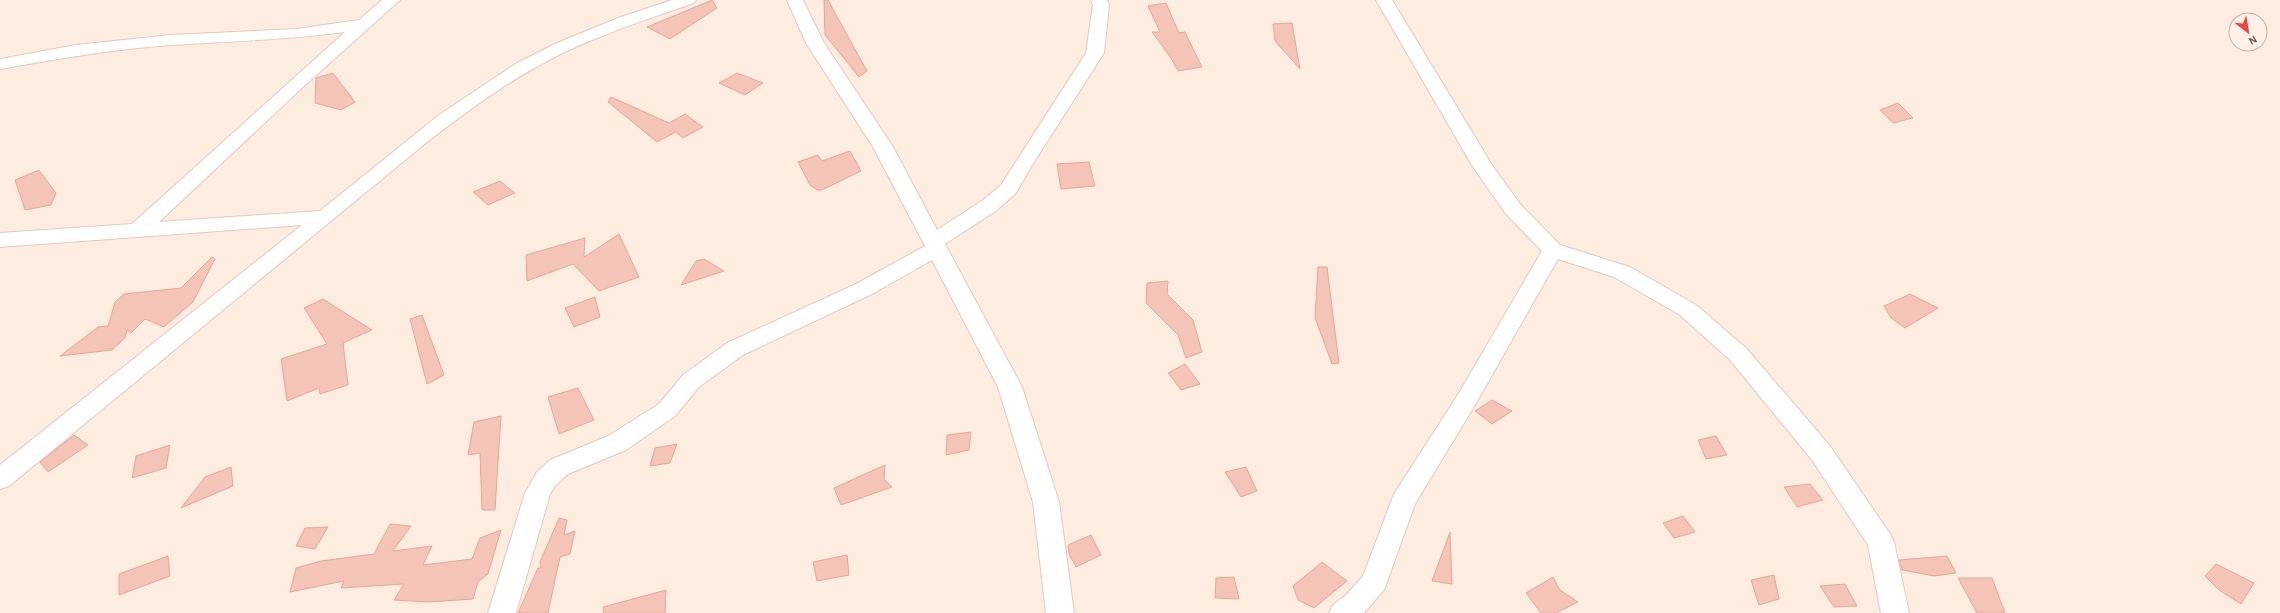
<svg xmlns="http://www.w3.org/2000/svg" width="2280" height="613" viewBox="0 0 2280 613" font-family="'Alegreya Sans',sans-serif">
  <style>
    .building { fill: #f3c4b7; stroke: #e7a697 }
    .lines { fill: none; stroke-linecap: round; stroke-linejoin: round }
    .minor-casing { stroke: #e3c9bf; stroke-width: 2 }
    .minor { fill: #fff; fill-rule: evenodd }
  </style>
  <rect width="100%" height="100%" fill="#fdede1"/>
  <!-- building -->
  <g class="building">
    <path d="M 712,0 L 717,8 L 670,39 L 647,27 Z"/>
    <path d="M 824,0 L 828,0 L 867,71 L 859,77 L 825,35 Z"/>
    <path d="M 1166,3 L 1179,33 L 1185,32 L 1202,67 L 1178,71 L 1171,58 L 1152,32 L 1160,32 L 1148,6 Z"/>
    <path d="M 1292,23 L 1300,69 L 1275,41 L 1273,24 Z"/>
    <path d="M 333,73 L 355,102 L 341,110 L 315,103 L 316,78 Z"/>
    <path d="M 737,73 L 763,83 L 745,95 L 719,83 Z"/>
    <path d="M 611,97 L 669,123 L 685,114 L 703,127 L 683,138 L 676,132 L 657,142 L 608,102 Z"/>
    <path d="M 1898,103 L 1913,118 L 1893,123 L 1880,110 Z"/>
    <path d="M 850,151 L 861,171 L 822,190 L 817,190 L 810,185 L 798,162 L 818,155 L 822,161 Z"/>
    <path d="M 1089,162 L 1095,186 L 1061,189 L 1057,164 Z"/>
    <path d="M 39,170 L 56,193 L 51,205 L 25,210 L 15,180 Z"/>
    <path d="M 500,181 L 515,193 L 488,205 L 473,192 Z"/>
    <path d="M 619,234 L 639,277 L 599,291 L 573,264 L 527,281 L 526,255 L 585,238 L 584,257 Z"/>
    <path d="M 212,257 L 215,259 L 193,302 L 164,327 L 145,319 L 131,333 L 127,330 L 125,338 L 112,350 L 60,356 L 98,327 L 108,326 L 115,302 L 124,294 L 181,288 Z"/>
    <path d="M 704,259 L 724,271 L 681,285 L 696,261 Z"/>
    <path d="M 1318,267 L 1327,267 L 1339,363 L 1332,364 L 1315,318 Z"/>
    <path d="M 1168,281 L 1167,294 L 1193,320 L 1202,352 L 1186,358 L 1178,335 L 1146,303 L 1147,283 Z"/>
    <path d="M 1910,294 L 1938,308 L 1905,328 L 1891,318 L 1884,306 Z"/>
    <path d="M 595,297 L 600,317 L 574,327 L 565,308 Z"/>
    <path d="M 323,299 L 372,330 L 343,343 L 348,385 L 320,394 L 319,388 L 287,401 L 281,359 L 327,344 L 304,308 Z"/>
    <path d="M 422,315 L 444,375 L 427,384 L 410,319 Z"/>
    <path d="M 1185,364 L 1200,384 L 1181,390 L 1168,373 Z"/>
    <path d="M 578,388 L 594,420 L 559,434 L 548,397 Z"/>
    <path d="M 1492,400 L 1512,411 L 1492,424 L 1475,411 Z"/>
    <path d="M 501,416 L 495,510 L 482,510 L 480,453 L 468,455 L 474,422 Z"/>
    <path d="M 971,432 L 969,450 L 946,455 L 947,435 Z"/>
    <path d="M 74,435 L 88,445 L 48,472 L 40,462 Z"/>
    <path d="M 1716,436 L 1727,455 L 1706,459 L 1698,440 Z"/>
    <path d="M 677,444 L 670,463 L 650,466 L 655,448 Z"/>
    <path d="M 170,445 L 166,468 L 132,478 L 136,456 Z"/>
    <path d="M 885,465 L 884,479 L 892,487 L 841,505 L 834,488 Z"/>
    <path d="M 231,467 L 233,486 L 181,508 L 205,477 Z"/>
    <path d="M 1246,467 L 1257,491 L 1241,497 L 1225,472 Z"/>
    <path d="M 1810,484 L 1823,500 L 1797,507 L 1784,487 Z"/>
    <path d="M 1683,516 L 1695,532 L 1674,538 L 1663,523 Z"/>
    <path d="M 559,518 L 567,520 L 564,535 L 575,531 L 570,554 L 560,557 L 548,613 L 518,613 L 538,568 L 541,568 L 540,562 Z"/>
    <path d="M 390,524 L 411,526 L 393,551 L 432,546 L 423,565 L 472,559 L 480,538 L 501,530 L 488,574 L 478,582 L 473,599 L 429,602 L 394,600 L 404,584 L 341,588 L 344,581 L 290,592 L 296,568 L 321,561 L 374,554 Z"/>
    <path d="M 328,527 L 315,549 L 296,546 L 305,528 Z"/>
    <path d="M 1450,532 L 1452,584 L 1432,581 Z"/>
    <path d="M 1091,535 L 1101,555 L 1076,567 L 1069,554 L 1068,545 Z"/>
    <path d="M 847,555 L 849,575 L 817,581 L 813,562 Z"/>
    <path d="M 168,556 L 170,576 L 119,595 L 119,574 Z"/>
    <path d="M 1947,556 L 1956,573 L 1934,576 L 1902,570 L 1899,560 Z"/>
    <path d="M 1322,562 L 1347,581 L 1314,608 L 1298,600 L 1293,586 Z"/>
    <path d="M 2216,564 L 2254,583 L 2241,604 L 2219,590 L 2205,576 Z"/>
    <path d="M 1774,575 L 1779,599 L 1759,605 L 1751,580 Z"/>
    <path d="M 1234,577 L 1239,599 L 1215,598 L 1216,578 Z"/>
    <path d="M 1553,577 L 1560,590 L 1578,602 L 1556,613 L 1541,613 L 1526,593 Z"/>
    <path d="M 1958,578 L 1992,578 L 2005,613 L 1977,613 Z"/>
    <path d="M 1845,584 L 1857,606 L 1834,607 L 1820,586 Z"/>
    <path d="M 666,590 L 665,613 L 604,613 L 603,607 Z"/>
  </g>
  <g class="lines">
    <defs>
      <g id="minor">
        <path d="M 382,0 L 400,0 L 303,87 L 159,222 L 320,211 L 439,115 L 517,63 L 557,43 L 618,18 L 672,0 L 696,0 L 694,3 C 645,20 595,36 549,60 C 505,83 466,112 427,142 L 9,486 L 0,489 L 0,465 L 302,225 L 0,247 L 0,233 L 132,224 L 345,32 C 287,40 230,41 172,45 C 114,49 57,59 0,69 L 0,59 L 76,45 L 171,35 L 296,29 L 359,20 Z"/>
        <path d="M 787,0 L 803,0 L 824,43 L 893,147 L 937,230 L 983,200 L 1001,185 L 1086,53 L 1093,5 L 1091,0 L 1107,0 L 1109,5 L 1104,53 L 1032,165 L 1016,193 L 997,210 L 945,244 L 1022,387 L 1059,502 L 1074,613 L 1046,613 L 1033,502 L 998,387 L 932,260 L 872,294 L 743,355 L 699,387 L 675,416 L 626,450 L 568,474 L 555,486 L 550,494 L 516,613 L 488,613 L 525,493 L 537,472 L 550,460 L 608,436 L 659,404 L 683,375 L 727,343 L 856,284 L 925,246 L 873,147 L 806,43 Z"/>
        <path d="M 1376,0 L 1392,0 L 1492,165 L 1520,204 L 1560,245 L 1630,267 L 1696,305 L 1746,348 L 1830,446 L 1890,534 L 1894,542 L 1909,613 L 1881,613 L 1868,545 L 1812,460 L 1730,360 L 1680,315 L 1614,277 L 1558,259 L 1475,405 L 1415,504 L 1387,582 L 1384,590 L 1364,613 L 1329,613 L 1333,605 L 1346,595 L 1363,576 L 1394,494 L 1459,393 L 1542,251 L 1506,214 L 1473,167 Z"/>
      </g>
    </defs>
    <!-- minor casing -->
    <use href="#minor" class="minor-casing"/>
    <!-- minor -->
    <use href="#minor" class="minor"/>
  </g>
  <!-- north arrow -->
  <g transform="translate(2248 32) rotate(149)"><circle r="19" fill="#fff1e8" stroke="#c8b0a8"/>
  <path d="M0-3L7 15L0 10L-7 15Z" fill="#ec4640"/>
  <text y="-6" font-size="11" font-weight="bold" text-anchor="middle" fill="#754f47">N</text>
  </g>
</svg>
